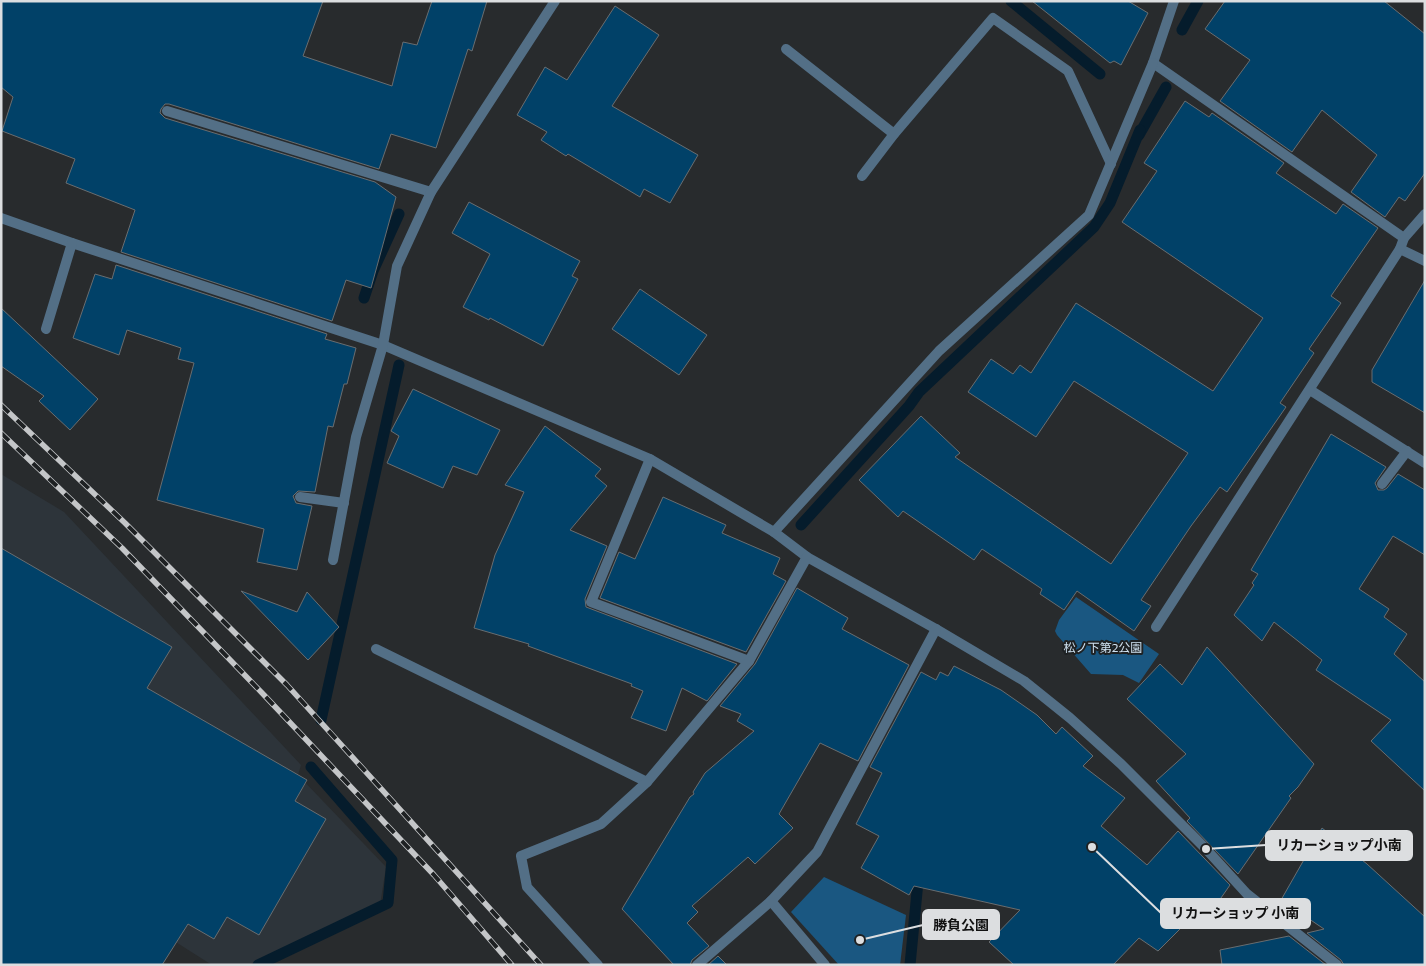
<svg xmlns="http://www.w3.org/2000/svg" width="1426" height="966" viewBox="0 0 1426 966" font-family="Commissioner,'Noto Sans JP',sans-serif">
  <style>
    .built { fill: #2d343a }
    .green { fill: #1a5781 }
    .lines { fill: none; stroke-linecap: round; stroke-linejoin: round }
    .stream { stroke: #051c2c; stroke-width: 11 }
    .building { fill: #014168; stroke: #696d70 }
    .street { stroke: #536f86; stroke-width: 10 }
    .rail-casing { stroke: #c4c6c8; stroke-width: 5.5 }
    .rail { stroke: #1e2123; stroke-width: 4; stroke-dasharray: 11; stroke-linecap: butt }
    .labels { text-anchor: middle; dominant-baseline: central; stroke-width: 4; stroke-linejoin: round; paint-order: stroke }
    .park-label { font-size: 12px; fill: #cfe1f0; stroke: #1e2123 }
    .leader { fill: none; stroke: #dcdee0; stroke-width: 2 }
    .callout-dot { fill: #dcdee0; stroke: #1e2123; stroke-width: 2 }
    .callout { fill: #dcdee0; stroke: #dcdee0; stroke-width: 2 }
    .callout-label { font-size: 14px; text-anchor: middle; font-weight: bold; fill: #111 }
  </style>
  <rect width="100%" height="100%" fill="#282b2d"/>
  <!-- built -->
  <path class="built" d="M 1,474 L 64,512 L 301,765 L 298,775 L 386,867 L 380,905 L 248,965 L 212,965 L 1,831 Z"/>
  <!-- green -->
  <g class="green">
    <path d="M 1076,597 L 1159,654 L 1139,683 L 1123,675 L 1091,674 L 1057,635 L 1055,631 L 1059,620 Z"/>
    <path d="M 824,877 L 906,915 L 900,965 L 839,965 L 791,912 Z"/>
  </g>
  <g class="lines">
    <!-- stream -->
    <g class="stream">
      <path d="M 1011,1 L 1100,74"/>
      <path d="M 1182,30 L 1198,1"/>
      <path d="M 1139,135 L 1166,87"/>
      <path d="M 364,298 L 373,271 L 399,214"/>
      <path d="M 801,525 L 909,406 L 919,392 L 1094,227 L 1110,203 L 1140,130"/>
      <path d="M 321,720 L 399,365"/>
      <path d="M 258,965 L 388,903 L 392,860 L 311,767"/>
      <path d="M 910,965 L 919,871"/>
    </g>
  </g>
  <!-- building -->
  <g class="building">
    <path d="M 1,1 L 323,1 L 303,56 L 392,86 L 403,42 L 417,45 L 432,1 L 487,1 L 472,51 L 468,49 L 436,148 L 391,134 L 379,169 L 169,104 L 165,104 L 161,109 L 160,113 L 165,118 L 375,182 L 396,197 L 371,288 L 346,280 L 332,321 L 121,252 L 135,210 L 66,183 L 75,159 L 2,131 L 13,97 L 1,87 Z"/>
    <path d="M 1032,1 L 1128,1 L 1148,13 L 1121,65 L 1114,61 L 1110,63 Z"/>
    <path d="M 1225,1 L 1384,1 L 1425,34 L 1425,173 L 1405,201 L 1399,197 L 1385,217 L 1351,192 L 1377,155 L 1322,110 L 1292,152 L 1220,101 L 1250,60 L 1205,29 Z"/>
    <path d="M 615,6 L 659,35 L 612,106 L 698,155 L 670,203 L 644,189 L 640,197 L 568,154 L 566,156 L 541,140 L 547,132 L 517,115 L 545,67 L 567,80 Z"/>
    <path d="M 1185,101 L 1209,117 L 1212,113 L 1284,163 L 1276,173 L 1336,214 L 1343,204 L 1378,228 L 1331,296 L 1341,303 L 1309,349 L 1314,353 L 1280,403 L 1286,407 L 1227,492 L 1220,487 L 1191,526 L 1141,600 L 1151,606 L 1134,631 L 1077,591 L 1064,610 L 1040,594 L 1042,589 L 982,549 L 974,560 L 903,511 L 898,517 L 859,480 L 921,416 L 960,453 L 955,457 L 1111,564 L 1188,453 L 1074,381 L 1036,437 L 968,392 L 991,359 L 1013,374 L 1020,365 L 1031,373 L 1076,303 L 1213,391 L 1263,318 L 1122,222 L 1157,171 L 1144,163 Z"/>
    <path d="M 469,202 L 580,261 L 572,276 L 578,279 L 543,346 L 490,318 L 489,320 L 463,307 L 490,254 L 452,233 Z"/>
    <path d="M 116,265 L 327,334 L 325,339 L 356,348 L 347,384 L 344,384 L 333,427 L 328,426 L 315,492 L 298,491 L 293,496 L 296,503 L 312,506 L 297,570 L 257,562 L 264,529 L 157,500 L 194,363 L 178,359 L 181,348 L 127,330 L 119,355 L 73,338 L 95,274 L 112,279 Z"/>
    <path d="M 1425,280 L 1425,413 L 1372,382 L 1372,370 Z"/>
    <path d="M 640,289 L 707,335 L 679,375 L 612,329 Z"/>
    <path d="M 1,308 L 98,399 L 70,430 L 39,401 L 44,396 L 1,366 Z"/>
    <path d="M 413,389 L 500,430 L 477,475 L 453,466 L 443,488 L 387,463 L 399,436 L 391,431 Z"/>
    <path d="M 545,426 L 601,469 L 595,476 L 607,486 L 570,530 L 607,546 L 585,599 L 586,607 L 737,664 L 707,701 L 682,688 L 666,731 L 631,718 L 643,691 L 631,686 L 632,684 L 528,646 L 529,644 L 474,628 L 495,555 L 524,492 L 505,485 Z"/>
    <path d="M 1331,434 L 1386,467 L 1375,483 L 1378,490 L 1384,490 L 1387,488 L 1398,474 L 1425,490 L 1425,555 L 1393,536 L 1359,589 L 1389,609 L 1384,617 L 1407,634 L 1394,654 L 1425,682 L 1425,791 L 1371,741 L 1391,720 L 1316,670 L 1322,660 L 1274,622 L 1262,641 L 1234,615 L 1254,585 L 1252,583 L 1258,574 L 1251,570 Z"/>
    <path d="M 663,497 L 726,525 L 722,533 L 780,558 L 773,574 L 786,581 L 746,652 L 600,598 L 619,552 L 635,559 Z"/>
    <path d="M 1,548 L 172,647 L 147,688 L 307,780 L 295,801 L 326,819 L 259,935 L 227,917 L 214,939 L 188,924 L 162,965 L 1,965 Z"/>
    <path d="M 797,588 L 848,618 L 842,629 L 909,665 L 858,761 L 820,743 L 779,814 L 793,828 L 755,864 L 748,857 L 692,906 L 698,912 L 687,923 L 709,946 L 692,960 L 690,965 L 674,965 L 622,909 L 690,797 L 694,794 L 693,792 L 705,773 L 754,731 L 737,721 L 741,714 L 720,706 L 755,664 Z"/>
    <path d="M 241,591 L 297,612 L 307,592 L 339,627 L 308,660 Z"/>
    <path d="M 1207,647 L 1314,764 L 1298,787 L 1289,796 L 1291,798 L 1238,874 L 1187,821 L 1190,818 L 1156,781 L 1186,754 L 1127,699 L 1160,664 L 1182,685 Z"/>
    <path d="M 954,666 L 1001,690 L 1037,715 L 1056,734 L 1062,727 L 1093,756 L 1083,766 L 1125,798 L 1101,826 L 1147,865 L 1178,831 L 1230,885 L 1207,918 L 1195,914 L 1158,951 L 1139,938 L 1113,965 L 1014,965 L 989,942 L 1020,910 L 914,886 L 909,895 L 861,868 L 879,836 L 856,824 L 882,773 L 870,767 L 921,672 L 936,680 L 940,672 L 948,676 Z"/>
    <path d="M 1322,828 L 1367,864 L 1425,917 L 1425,965 L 1344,965 L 1341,960 L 1307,933 L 1324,929 L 1281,900 Z"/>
    <path d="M 1289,936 L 1326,965 L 1222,965 L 1220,950 Z"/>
    <path d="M 718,956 L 727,965 L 708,965 Z"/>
  </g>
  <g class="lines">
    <!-- street -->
    <g class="street">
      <path d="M 1174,1 L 1153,63 L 1404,238"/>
      <path d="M 786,49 L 894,134"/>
      <path d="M 167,111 L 431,192"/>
      <path d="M 862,176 L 894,134 L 993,18 L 1068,71 L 1111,164"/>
      <path d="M 1,218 L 72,243 L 383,345 L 650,459 L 774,532 L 807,557 L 936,629 L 1024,681 L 1070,718 L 1121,764 L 1206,849 L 1247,894 L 1337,965"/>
      <path d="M 1400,249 L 1425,261"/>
      <path d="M 46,329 L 72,243"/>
      <path d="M 1310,390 L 1425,463"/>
      <path d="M 650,459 L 591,602 L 749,661"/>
      <path d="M 1382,484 L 1407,451"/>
      <path d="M 300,497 L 344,503"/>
      <path d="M 774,532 L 939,351 L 1089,215 L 1153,63"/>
      <path d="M 333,560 L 356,437 L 383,345 L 397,266 L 431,192 L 555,1"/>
      <path d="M 1156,627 L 1400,249 L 1404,238 L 1425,214"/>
      <path d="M 376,649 L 647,782"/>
      <path d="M 598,965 L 527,887 L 521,856 L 601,824 L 647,782 L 749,661 L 807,557"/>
      <path d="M 697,965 L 771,901"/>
      <path d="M 825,965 L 771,901 L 817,852 L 936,629"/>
    </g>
    <defs>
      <g id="rail">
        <path d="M 1,405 L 125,523 L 287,685 L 541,965"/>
        <path d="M 1,433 L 122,548 L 264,695 L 434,875 L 512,965"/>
      </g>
    </defs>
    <!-- rail casing -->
    <use href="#rail" class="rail-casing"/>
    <!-- rail -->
    <use href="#rail" class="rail"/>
  </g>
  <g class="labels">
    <!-- park labels -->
    <g class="park-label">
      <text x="1103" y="647">松ノ下第2公園</text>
    </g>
  </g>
  <!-- callouts -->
  <path class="leader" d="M1206 849L1266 845M1092 847L1161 913M860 940L923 925"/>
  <g class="callout-dot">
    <circle cx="1206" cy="849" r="5"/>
    <circle cx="1092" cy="847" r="5"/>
    <circle cx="860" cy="940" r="5"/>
  </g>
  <g class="callout">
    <rect x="1266" y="831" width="146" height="29" rx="5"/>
    <rect x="1161" y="899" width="149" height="29" rx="5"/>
    <rect x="923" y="910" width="76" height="29" rx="5"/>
  </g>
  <g class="callout-label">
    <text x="1339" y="850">リカーショップ小南</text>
    <text x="1235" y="918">リカーショップ 小南</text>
    <text x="961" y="930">勝負公園</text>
  </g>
  <!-- border -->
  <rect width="1426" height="966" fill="none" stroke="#dcdee0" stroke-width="5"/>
</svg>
